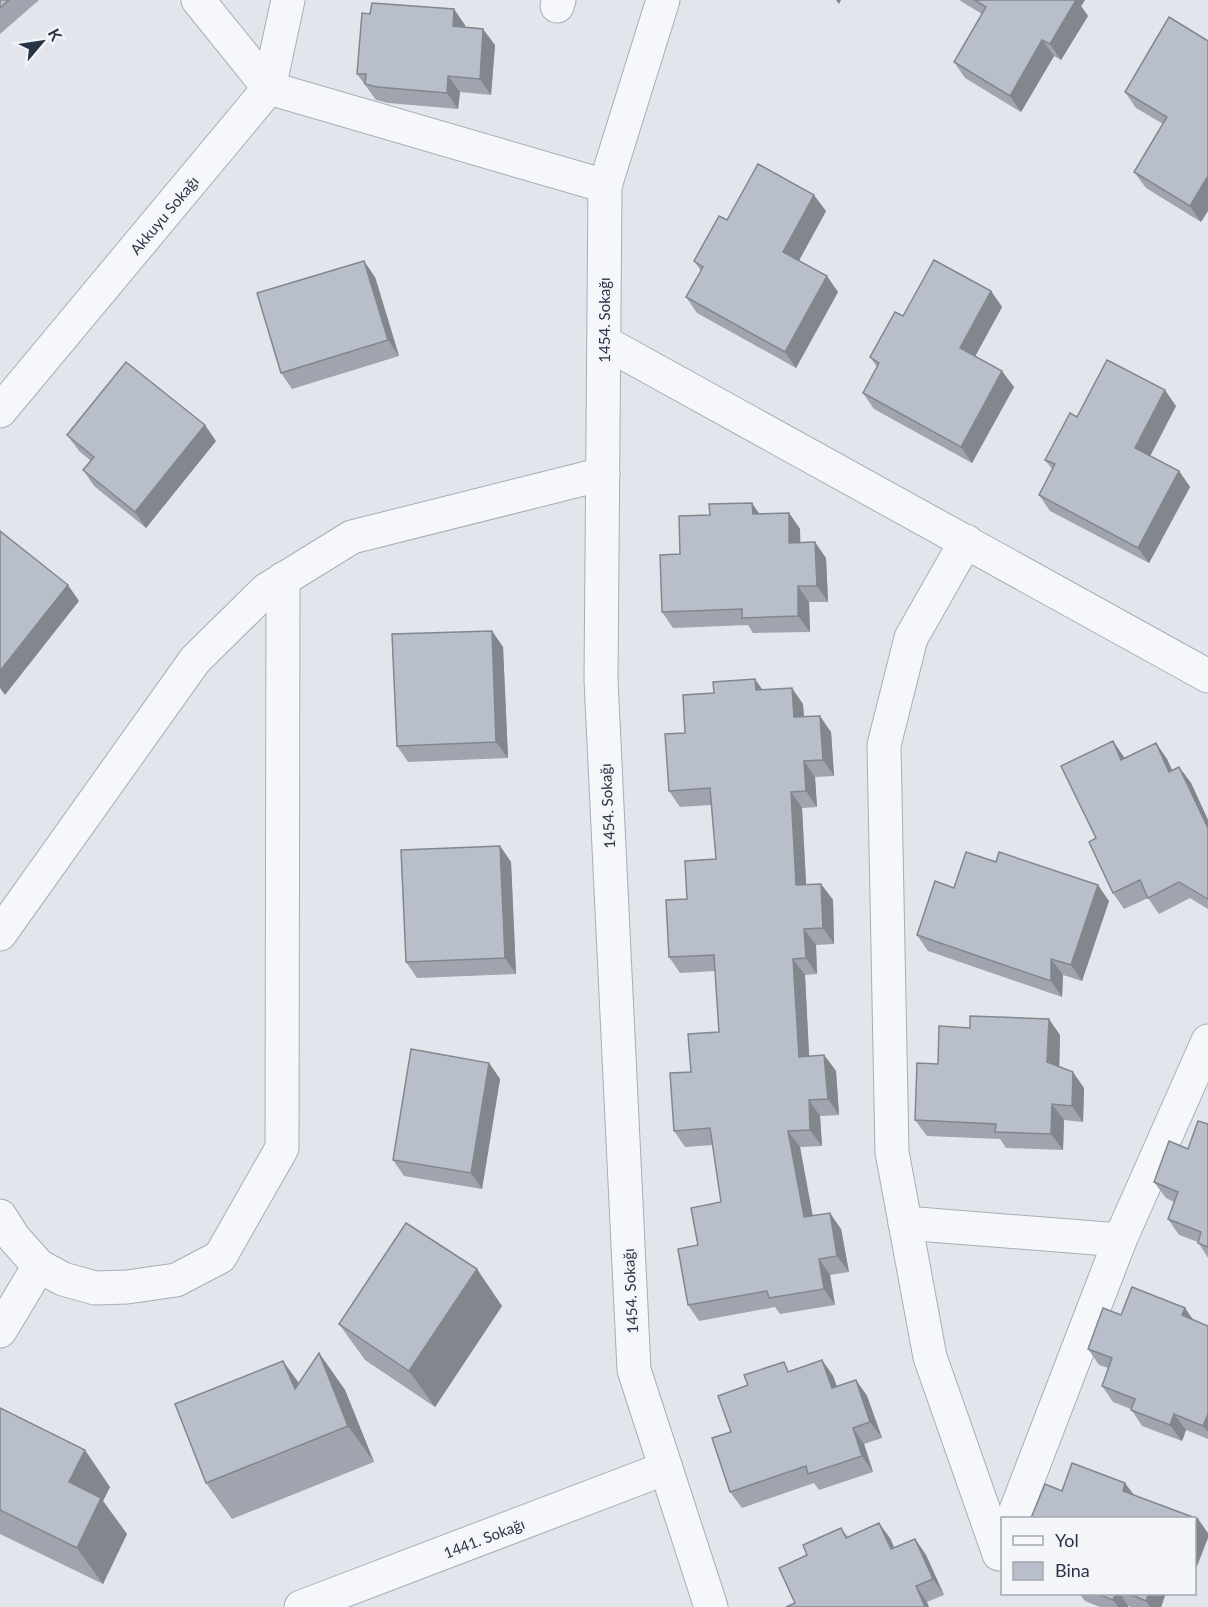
<svg xmlns="http://www.w3.org/2000/svg" width="1208" height="1607" viewBox="0 0 1208 1607" font-family="Lato,sans-serif">
  <style>
    .lines { fill: none; stroke-linecap: round; stroke-linejoin: round }
    .minor-casing { stroke: #a7adb7; stroke-width: 35 }
    .minor { stroke: #f6f7fa; stroke-width: 33 }
    .wall { fill: #9fa4ae }
    .shaded-wall { fill: #82868d }
    .building { fill: #b9bfca; stroke: #82868d; stroke-width: 1.5 }
    .labels { text-anchor: middle; dominant-baseline: central; stroke-width: 5; stroke-linejoin: round; paint-order: stroke }
    .street-label { font-size: 15px; fill: #293346; stroke: #f3f5f9 }
  </style>
  <rect width="100%" height="100%" fill="#e2e6ec"/>
  <g class="lines">
    <defs>
      <g id="minor">
        <path d="M 198,0 L 269,88 L 605,186"/>
        <path d="M 663,0 L 605,186 L 601,680 L 634,1370 L 711,1607"/>
        <path d="M 557,6 L 559,0"/>
        <path d="M 604,342 L 1208,676"/>
        <path d="M 0,411 L 269,88 L 288,0"/>
        <path d="M 966,541 L 911,638 L 884,745 L 892,1152 L 930,1357 L 999,1554"/>
        <path d="M 0,934 L 195,660 L 266,590 L 352,537 L 603,474"/>
        <path d="M 0,1216 L 14,1238 L 39,1266 L 63,1279 L 95,1288 L 127,1287 L 176,1280 L 220,1257 L 282,1148 L 283,579"/>
        <path d="M 905,1223 L 1120,1240"/>
        <path d="M 0,1331 L 39,1266"/>
        <path d="M 1013,1518 L 1120,1240 L 1208,1041"/>
        <path d="M 301,1607 L 666,1468"/>
      </g>
    </defs>
    <!-- minor casing -->
    <use href="#minor" class="minor-casing"/>
    <!-- minor -->
    <use href="#minor" class="minor"/>
  </g>
  <!-- wall -->
  <g class="wall">
    <path d="M 0,0 L 39,0 L 0,34 Z"/>
    <path d="M 959,0 L 1085,0 L 1081,6 L 1088,16 L 1061,60 L 1054,56 L 1021,112 L 965,78 L 954,62 L 982,14 Z"/>
    <path d="M 1169,17 L 1201,222 L 1146,188 L 1134,172 L 1163,124 L 1136,108 L 1125,92 Z"/>
    <path d="M 465,25 L 465,27 L 495,45 L 491,95 L 460,92 L 458,109 L 388,103 L 376,100 L 357,74 Z"/>
    <path d="M 826,211 L 799,260 L 838,292 L 796,368 L 697,313 L 686,297 L 701,271 L 694,261 L 727,220 Z"/>
    <path d="M 375,277 L 399,356 L 292,389 L 281,373 Z"/>
    <path d="M 991,291 L 1002,307 L 975,356 L 1014,387 L 972,463 L 874,409 L 863,393 L 877,367 L 870,357 L 903,316 Z"/>
    <path d="M 1176,406 L 1150,456 L 1179,471 L 1190,487 L 1149,563 L 1050,511 L 1039,495 L 1052,469 L 1045,460 L 1077,417 Z"/>
    <path d="M 67,435 L 216,441 L 146,528 L 94,486 L 83,470 L 91,461 L 79,451 Z"/>
    <path d="M 789,513 L 800,529 L 800,542 L 826,558 L 828,602 L 809,602 L 810,632 L 753,633 L 748,625 L 673,628 L 662,612 L 680,554 L 760,514 Z"/>
    <path d="M 492,631 L 503,647 L 508,758 L 408,762 L 397,746 Z"/>
    <path d="M 763,690 L 803,704 L 804,717 L 831,732 L 834,776 L 815,777 L 817,807 L 802,808 L 806,884 L 821,884 L 833,900 L 834,944 L 816,945 L 817,974 L 805,975 L 809,1056 L 824,1055 L 836,1071 L 839,1115 L 820,1116 L 822,1146 L 800,1147 L 812,1216 L 841,1229 L 849,1272 L 830,1275 L 835,1305 L 780,1314 L 775,1307 L 699,1321 L 688,1305 L 698,1245 L 721,1202 L 713,1145 L 685,1147 L 674,1131 L 691,1072 L 719,1032 L 715,971 L 680,973 L 669,957 L 687,899 L 716,859 L 711,805 L 680,807 L 669,791 Z"/>
    <path d="M 1156,743 L 1167,759 L 1172,770 L 1179,767 L 1191,783 L 1208,820 L 1208,909 L 1190,898 L 1159,914 L 1148,898 L 1124,909 L 1113,893 L 1096,838 L 1124,758 Z"/>
    <path d="M 500,846 L 511,862 L 516,974 L 417,978 L 406,962 Z"/>
    <path d="M 954,888 L 1109,901 L 1082,981 L 1063,975 L 1062,997 L 928,951 L 917,935 Z"/>
    <path d="M 1060,1035 L 1059,1066 L 1084,1088 L 1083,1122 L 1064,1120 L 1063,1150 L 1006,1148 L 1000,1139 L 927,1136 L 915,1120 L 938,1064 Z"/>
    <path d="M 489,1063 L 500,1079 L 482,1189 L 404,1176 L 393,1160 Z"/>
    <path d="M 1208,1124 L 1208,1258 L 1198,1242 L 1179,1235 L 1168,1219 L 1174,1202 L 1166,1198 L 1154,1182 L 1188,1149 Z"/>
    <path d="M 502,1306 L 435,1407 L 365,1360 L 339,1324 Z"/>
    <path d="M 1185,1308 L 1193,1320 L 1208,1326 L 1208,1439 L 1186,1430 L 1182,1441 L 1142,1426 L 1131,1409 L 1113,1402 L 1102,1386 L 1108,1368 L 1099,1365 L 1088,1349 L 1121,1315 Z"/>
    <path d="M 319,1353 L 345,1390 L 374,1462 L 232,1519 L 206,1483 L 299,1384 Z"/>
    <path d="M 822,1360 L 833,1376 L 837,1387 L 856,1380 L 867,1396 L 882,1438 L 864,1444 L 873,1472 L 819,1490 L 814,1483 L 742,1508 L 730,1492 L 731,1432 L 791,1371 Z"/>
    <path d="M 0,1408 L 110,1487 L 103,1501 L 127,1534 L 103,1584 L 0,1534 Z"/>
    <path d="M 841,1528 L 848,1537 L 890,1538 L 894,1548 L 915,1539 L 926,1555 L 944,1595 L 927,1602 L 795,1603 L 807,1555 Z"/>
    <path d="M 1079,1593 L 1166,1593 L 1161,1607 L 1131,1607 L 1128,1606 L 1128,1607 L 1100,1607 L 1085,1601 Z"/>
  </g>
  <!-- shaded-wall -->
  <g class="shaded-wall">
    <path d="M 836,0 L 841,0 L 839,4 Z"/>
    <path d="M 1071,0 L 1085,0 L 1081,6 L 1088,16 L 1061,60 L 1050,44 Z"/>
    <path d="M 454,9 L 465,25 L 464,42 L 453,26 Z"/>
    <path d="M 483,29 L 495,45 L 491,95 L 480,79 Z"/>
    <path d="M 1042,40 L 1054,56 L 1021,112 L 1010,96 Z"/>
    <path d="M 448,76 L 460,92 L 458,109 L 447,93 Z"/>
    <path d="M 1208,176 L 1208,211 L 1201,222 L 1190,206 Z"/>
    <path d="M 814,195 L 826,211 L 795,268 L 783,252 Z"/>
    <path d="M 364,261 L 375,277 L 399,356 L 388,340 Z"/>
    <path d="M 827,276 L 838,292 L 796,368 L 785,352 Z"/>
    <path d="M 991,291 L 1002,307 L 971,364 L 960,348 Z"/>
    <path d="M 1002,371 L 1014,387 L 972,463 L 961,447 Z"/>
    <path d="M 1165,390 L 1176,406 L 1146,464 L 1135,448 Z"/>
    <path d="M 205,425 L 216,441 L 146,528 L 135,512 Z"/>
    <path d="M 1179,471 L 1190,487 L 1149,563 L 1138,548 Z"/>
    <path d="M 752,503 L 763,519 L 753,514 Z"/>
    <path d="M 789,513 L 800,529 L 801,559 L 789,543 Z"/>
    <path d="M 815,542 L 826,558 L 828,602 L 817,586 Z"/>
    <path d="M 68,585 L 79,601 L 5,695 L 0,688 L 0,671 Z"/>
    <path d="M 798,586 L 809,602 L 810,632 L 798,616 Z"/>
    <path d="M 492,631 L 503,647 L 508,758 L 496,742 Z"/>
    <path d="M 755,679 L 766,695 L 756,690 Z"/>
    <path d="M 792,688 L 803,704 L 805,733 L 794,717 Z"/>
    <path d="M 820,716 L 831,732 L 834,776 L 823,760 Z"/>
    <path d="M 1113,741 L 1124,757 L 1132,776 L 1121,760 Z"/>
    <path d="M 1156,743 L 1167,759 L 1180,788 L 1169,772 Z"/>
    <path d="M 804,761 L 815,777 L 817,807 L 806,791 Z"/>
    <path d="M 1179,767 L 1191,783 L 1208,820 L 1208,828 Z"/>
    <path d="M 791,792 L 802,808 L 807,901 L 796,885 Z"/>
    <path d="M 500,846 L 511,862 L 516,974 L 505,958 Z"/>
    <path d="M 821,884 L 833,900 L 834,944 L 823,928 Z"/>
    <path d="M 1098,885 L 1109,901 L 1082,981 L 1071,965 Z"/>
    <path d="M 804,929 L 816,945 L 817,974 L 806,958 Z"/>
    <path d="M 793,959 L 805,975 L 810,1073 L 799,1057 Z"/>
    <path d="M 1051,959 L 1063,975 L 1062,997 L 1051,981 Z"/>
    <path d="M 1049,1019 L 1060,1035 L 1059,1078 L 1047,1062 Z"/>
    <path d="M 824,1055 L 836,1071 L 839,1115 L 828,1099 Z"/>
    <path d="M 489,1063 L 500,1079 L 482,1189 L 471,1173 Z"/>
    <path d="M 1073,1072 L 1084,1088 L 1083,1122 L 1072,1106 Z"/>
    <path d="M 809,1100 L 820,1116 L 822,1146 L 810,1130 Z"/>
    <path d="M 1052,1104 L 1064,1120 L 1063,1150 L 1051,1134 Z"/>
    <path d="M 788,1131 L 800,1147 L 816,1233 L 804,1217 Z"/>
    <path d="M 830,1213 L 841,1229 L 849,1272 L 837,1256 Z"/>
    <path d="M 819,1259 L 830,1275 L 835,1305 L 824,1289 Z"/>
    <path d="M 477,1269 L 502,1306 L 435,1407 L 409,1371 Z"/>
    <path d="M 1185,1308 L 1196,1324 L 1182,1315 Z"/>
    <path d="M 319,1353 L 345,1390 L 374,1462 L 348,1426 Z"/>
    <path d="M 822,1360 L 833,1376 L 843,1404 L 832,1388 Z"/>
    <path d="M 283,1361 L 309,1397 L 295,1389 Z"/>
    <path d="M 856,1380 L 867,1396 L 882,1438 L 870,1422 Z"/>
    <path d="M 1174,1414 L 1186,1430 L 1182,1441 L 1170,1425 Z"/>
    <path d="M 1208,1414 L 1208,1432 L 1203,1426 Z"/>
    <path d="M 853,1428 L 864,1444 L 873,1472 L 862,1456 Z"/>
    <path d="M 85,1450 L 110,1487 L 103,1501 L 127,1534 L 103,1584 L 77,1548 L 69,1482 Z"/>
    <path d="M 1125,1483 L 1137,1499 L 1123,1491 Z"/>
    <path d="M 1198,1519 L 1208,1533 L 1208,1538 L 1194,1574 L 1194,1528 Z"/>
    <path d="M 879,1523 L 890,1538 L 902,1565 L 891,1549 Z"/>
    <path d="M 915,1539 L 926,1555 L 944,1595 L 933,1579 Z"/>
    <path d="M 916,1586 L 927,1602 L 929,1607 L 925,1607 Z"/>
    <path d="M 1116,1593 L 1120,1593 L 1128,1606 L 1128,1607 L 1118,1607 L 1113,1600 Z"/>
    <path d="M 1149,1593 L 1166,1593 L 1161,1607 L 1150,1607 L 1146,1601 Z"/>
  </g>
  <!-- building -->
  <g class="building">
    <path d="M 0,0 L 9,0 L 0,8 Z"/>
    <path d="M 975,0 L 1076,0 L 1050,44 L 1042,40 L 1010,96 L 954,62 L 986,7 Z"/>
    <path d="M 372,3 L 454,9 L 453,26 L 483,29 L 480,79 L 448,76 L 447,93 L 377,87 L 365,84 L 366,74 L 357,74 L 362,13 L 370,14 Z"/>
    <path d="M 1169,17 L 1208,41 L 1208,176 L 1190,206 L 1134,172 L 1167,117 L 1125,92 Z"/>
    <path d="M 758,164 L 814,195 L 783,252 L 827,276 L 785,352 L 686,297 L 703,267 L 694,261 L 719,216 L 727,220 Z"/>
    <path d="M 934,260 L 991,291 L 960,348 L 1002,371 L 961,447 L 863,393 L 879,363 L 870,357 L 895,312 L 903,316 Z"/>
    <path d="M 364,261 L 388,340 L 281,373 L 257,293 Z"/>
    <path d="M 1107,360 L 1165,390 L 1135,448 L 1179,471 L 1138,548 L 1039,495 L 1055,464 L 1045,460 L 1070,413 L 1077,417 Z"/>
    <path d="M 126,362 L 205,425 L 135,512 L 83,470 L 94,457 L 67,435 Z"/>
    <path d="M 752,503 L 753,514 L 789,513 L 789,543 L 815,542 L 817,586 L 798,586 L 798,616 L 742,618 L 742,609 L 662,612 L 660,555 L 680,554 L 679,516 L 710,515 L 709,504 Z"/>
    <path d="M 0,531 L 68,585 L 0,671 Z"/>
    <path d="M 492,631 L 496,742 L 397,746 L 392,634 Z"/>
    <path d="M 755,679 L 756,690 L 792,688 L 794,717 L 820,716 L 823,760 L 804,761 L 806,791 L 791,792 L 796,885 L 821,884 L 823,928 L 804,929 L 806,958 L 793,959 L 799,1057 L 824,1055 L 828,1099 L 809,1100 L 810,1130 L 788,1131 L 804,1217 L 830,1213 L 837,1256 L 819,1259 L 824,1289 L 769,1298 L 767,1291 L 688,1305 L 678,1249 L 698,1245 L 691,1208 L 721,1202 L 710,1128 L 674,1131 L 670,1073 L 691,1072 L 688,1034 L 719,1032 L 714,955 L 669,957 L 666,900 L 687,899 L 685,861 L 716,859 L 710,788 L 669,791 L 665,734 L 685,733 L 683,695 L 714,693 L 713,682 Z"/>
    <path d="M 1113,741 L 1121,760 L 1156,743 L 1169,772 L 1179,767 L 1208,828 L 1208,899 L 1179,882 L 1148,898 L 1140,880 L 1113,893 L 1089,842 L 1096,838 L 1061,766 Z"/>
    <path d="M 500,846 L 505,958 L 406,962 L 401,850 Z"/>
    <path d="M 966,852 L 996,862 L 999,852 L 1098,885 L 1071,965 L 1051,959 L 1051,981 L 917,935 L 935,881 L 954,888 Z"/>
    <path d="M 970,1016 L 1049,1019 L 1047,1062 L 1073,1072 L 1072,1106 L 1052,1104 L 1051,1134 L 995,1132 L 996,1124 L 915,1120 L 917,1063 L 938,1064 L 939,1026 L 970,1028 Z"/>
    <path d="M 411,1049 L 489,1063 L 471,1173 L 393,1160 Z"/>
    <path d="M 1198,1121 L 1208,1124 L 1208,1247 L 1198,1243 L 1201,1232 L 1168,1219 L 1178,1192 L 1154,1182 L 1169,1141 L 1188,1149 Z"/>
    <path d="M 406,1223 L 477,1269 L 409,1371 L 339,1324 Z"/>
    <path d="M 1132,1287 L 1185,1308 L 1182,1315 L 1208,1326 L 1208,1414 L 1203,1426 L 1174,1414 L 1170,1425 L 1131,1410 L 1135,1399 L 1102,1386 L 1112,1358 L 1088,1349 L 1103,1308 L 1121,1315 Z"/>
    <path d="M 319,1353 L 348,1426 L 206,1483 L 175,1404 L 283,1361 L 295,1389 Z"/>
    <path d="M 822,1360 L 832,1388 L 856,1380 L 870,1422 L 853,1428 L 862,1456 L 808,1474 L 806,1466 L 730,1492 L 712,1438 L 731,1432 L 718,1396 L 748,1385 L 744,1375 L 784,1362 L 788,1372 Z"/>
    <path d="M 0,1408 L 85,1450 L 69,1482 L 101,1498 L 77,1548 L 0,1510 Z"/>
    <path d="M 1072,1463 L 1125,1483 L 1123,1491 L 1198,1519 L 1194,1528 L 1194,1518 L 1031,1518 L 1045,1484 L 1062,1491 Z"/>
    <path d="M 879,1523 L 891,1549 L 915,1539 L 933,1579 L 916,1586 L 925,1607 L 786,1607 L 795,1603 L 779,1568 L 807,1555 L 803,1545 L 841,1528 L 846,1538 Z"/>
    <path d="M 1095,1593 L 1116,1593 L 1113,1600 Z"/>
    <path d="M 1127,1593 L 1149,1593 L 1146,1601 Z"/>
  </g>
  <g class="labels">
    <!-- street labels -->
    <g class="street-label">
      <text transform="translate(164 215) rotate(-50)">Akkuyu Sokağı</text>
      <text transform="translate(604 320) rotate(-90)">1454. Sokağı</text>
      <text transform="translate(607 806) rotate(-93)">1454. Sokağı</text>
      <text transform="translate(630 1291) rotate(-93)">1454. Sokağı</text>
      <text transform="translate(484 1538) rotate(-21)">1441. Sokağı</text>
    </g>
  </g>
  <!-- legend -->
  <rect x="1001" y="1517" width="195" height="78" fill="#f3f5f9" stroke="#a2a7b1" stroke-width="1.5"/>
  <rect x="1013" y="1536" width="30" height="9" fill="#f6f7fa" stroke="#a2a7b1" stroke-width="1.5"/>
  <text x="1055" y="1547" font-size="18" fill="#293346">Yol</text>
  <rect x="1013" y="1562" width="30" height="18" fill="#b9bfca" stroke="#a2a7b1" stroke-width="1.5"/>
  <text x="1055" y="1577" font-size="18" fill="#293346">Bina</text>
  <!-- north arrow -->
  <g transform="translate(42 42) rotate(61)" stroke="#f3f5f9" stroke-width="4.5" paint-order="stroke">
  <path d="M0-4.5L10 22L0 15L-10 22Z" fill="#293346"/>
  <text y="-9" font-size="16" font-weight="bold" text-anchor="middle" fill="#293346">K</text>
  </g>
</svg>
